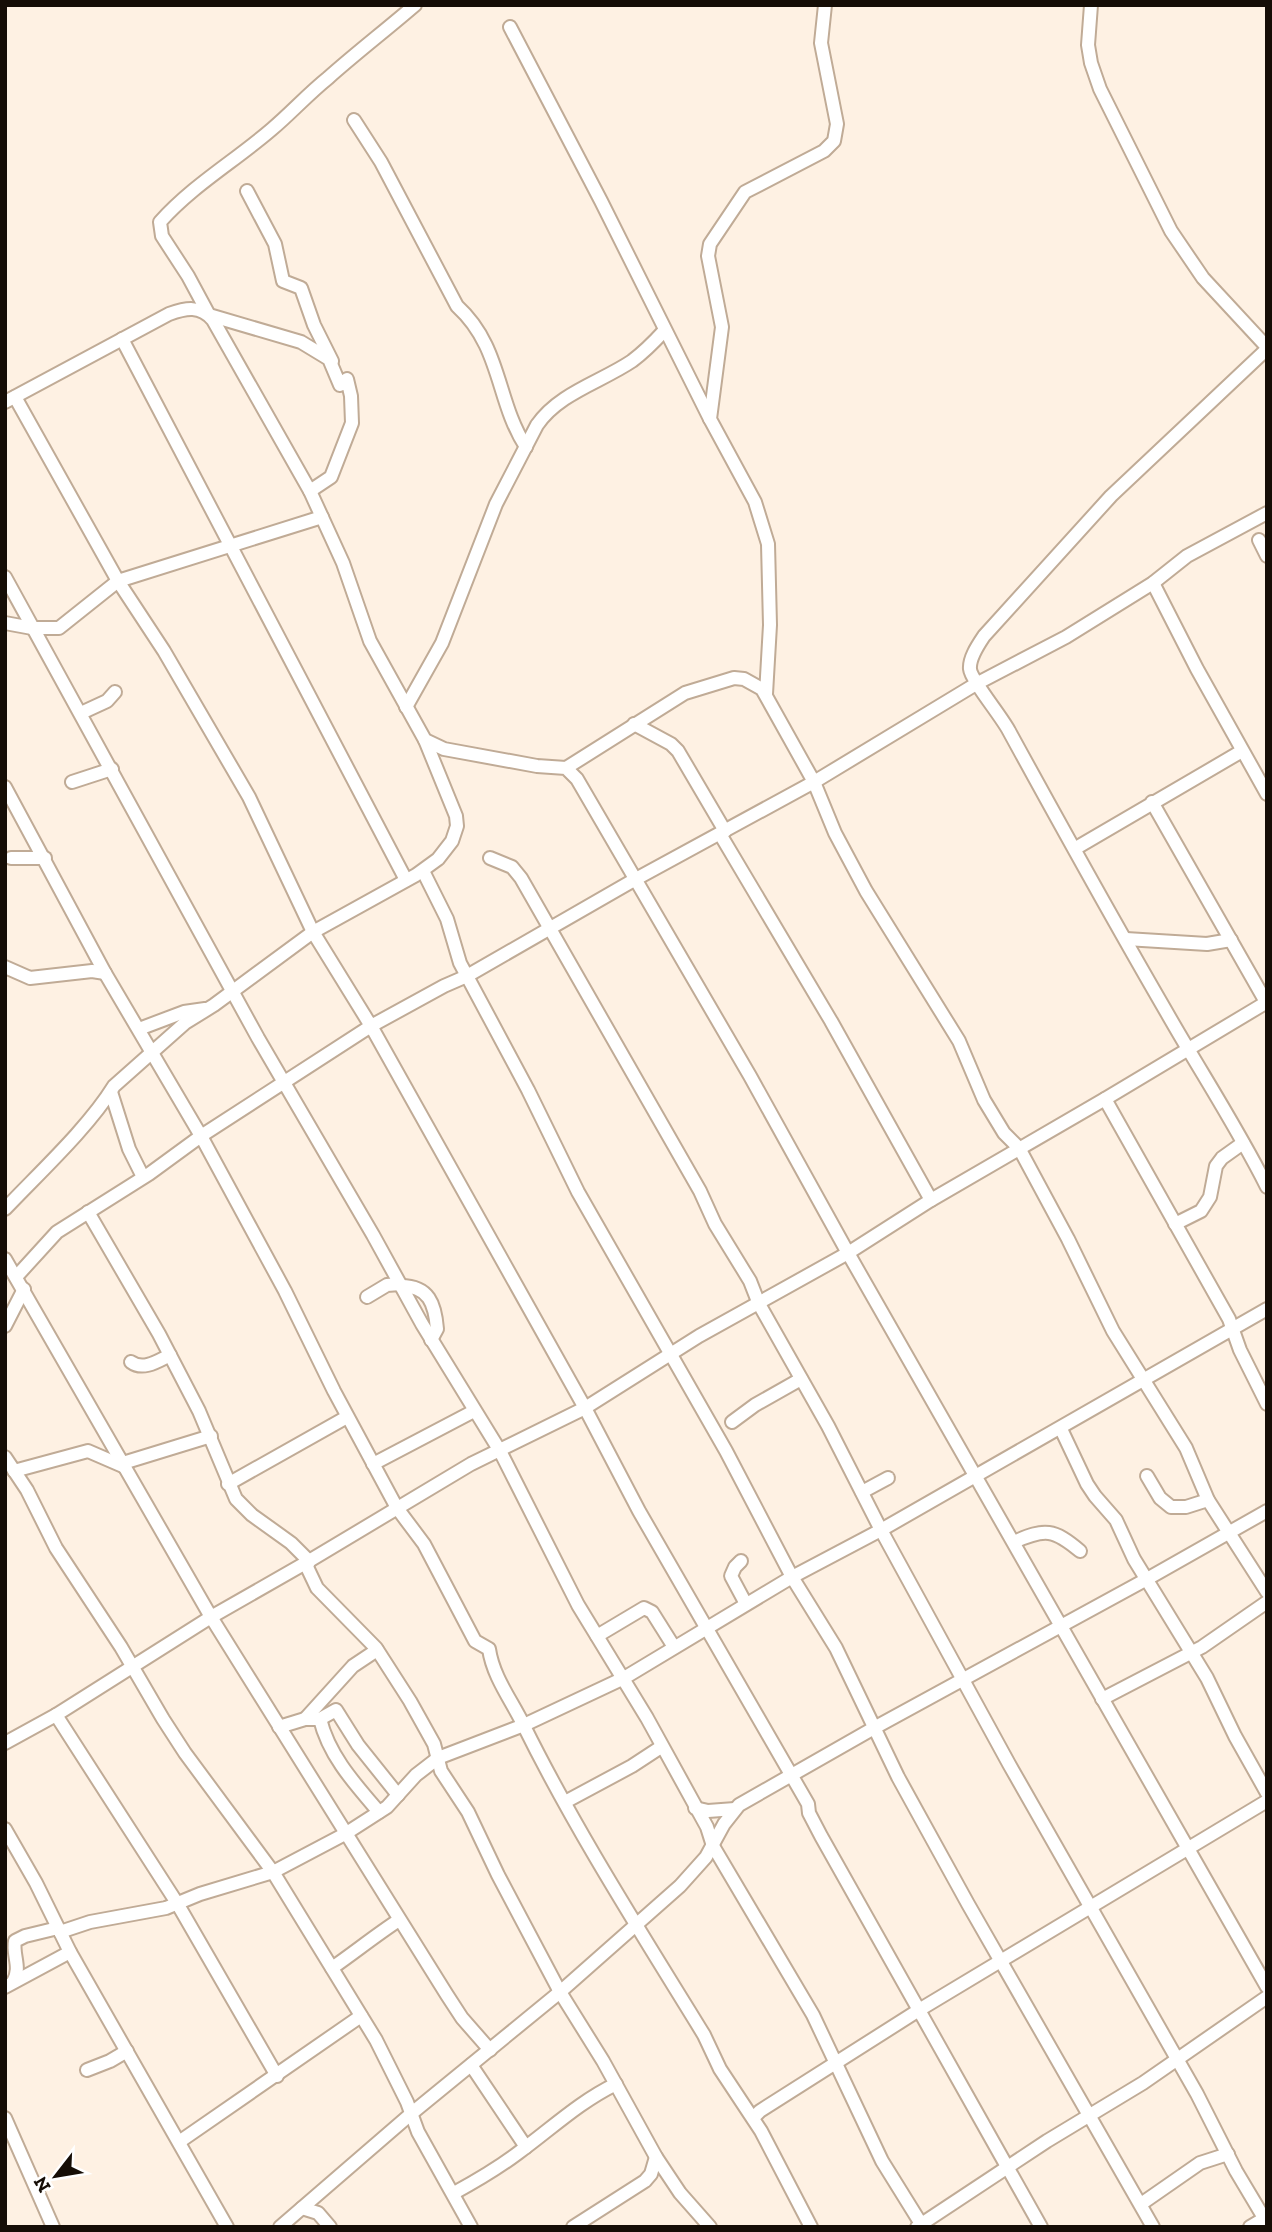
<svg xmlns="http://www.w3.org/2000/svg" width="1272" height="2232" viewBox="0 0 1272 2232" font-family="'Zilla Slab',serif">
  <style>
    .lines { fill: none; stroke-linecap: round; stroke-linejoin: round }
    .minor-casing { stroke: #c0ab96; stroke-width: 16 }
    .minor { stroke: #fff; stroke-width: 12 }
  </style>
  <rect width="100%" height="100%" fill="#fef1e3"/>
  <g class="lines">
    <defs>
      <g id="minor">
        <path d="M 1091,5 L 1088,45 L 1091,63 L 1100,89 L 1171,231 L 1203,278 L 1267,347"/>
        <path d="M 510,27 L 601,201 L 710,419"/>
        <path d="M 354,120 L 381,162 L 457,306 C 502,347 496,401 526,447"/>
        <path d="M 247,191 L 275,244 L 283,281 L 301,288 L 314,325 L 332,361"/>
        <path d="M 122,339 L 406,880"/>
        <path d="M 1267,349 L 1111,496 L 984,636 C 978,645 969,658 970,669 C 971,680 1002,717 1009,731 C 1061,826 1113,920 1167,1013 C 1200,1071 1237,1127 1267,1187"/>
        <path d="M 15,397 L 118,581 L 164,651 L 249,797 L 313,932 L 371,1026 L 585,1408 L 639,1511 L 808,1804 L 809,1813 L 821,1836 L 1041,2227"/>
        <path d="M 5,402 L 169,314 C 186,308 200,305 213,320 L 310,491 L 343,563 L 370,641 L 425,740 L 444,749 L 537,766 L 566,768 L 577,779 L 750,1076 L 848,1253 L 1267,1987"/>
        <path d="M 310,491 L 331,477 L 352,423 L 351,396 L 347,379 L 340,385 L 329,359 L 301,342 L 209,315 L 188,276 L 162,236 L 160,222 C 193,185 235,161 272,129 C 291,113 308,94 328,78 C 356,53 386,30 415,5"/>
        <path d="M 1259,540 L 1267,556"/>
        <path d="M 5,577 L 258,1038 L 373,1235 L 422,1324 L 500,1451 L 578,1605 L 647,1718 L 707,1827 L 713,1846 L 813,2015 L 882,2161 L 923,2227"/>
        <path d="M 1153,583 L 1197,669 L 1267,794"/>
        <path d="M 5,623 L 32,628 L 59,628 L 118,581 L 322,517"/>
        <path d="M 766,694 L 770,625 L 768,544 L 755,502 L 710,419 L 722,327 L 708,256 L 710,244 L 745,192 L 824,151 L 834,141 L 837,124 L 821,43 L 825,5"/>
        <path d="M 406,707 L 442,643 L 496,504 L 537,425 C 559,393 601,382 632,361 C 644,352 654,342 664,331"/>
        <path d="M 81,713 L 107,701 L 115,692"/>
        <path d="M 634,724 L 671,744 L 678,751 L 725,831"/>
        <path d="M 566,768 L 685,693 L 734,678 L 744,679 L 762,689 L 814,782 L 835,833 L 866,891 L 959,1041 L 984,1100 L 1004,1133 L 1019,1148 L 1068,1239 L 1113,1331 L 1186,1448 L 1208,1500 L 1267,1592"/>
        <path d="M 72,782 L 112,769"/>
        <path d="M 5,787 L 105,973 L 201,1136 L 285,1291 L 334,1391 L 397,1508 L 424,1544 L 475,1641 L 489,1649 C 493,1677 512,1701 524,1726 C 577,1833 642,1934 704,2035 L 720,2069 L 761,2131 L 811,2227"/>
        <path d="M 1152,802 L 1266,1002"/>
        <path d="M 720,834 L 831,1021 L 931,1200"/>
        <path d="M 1076,848 L 1242,751"/>
        <path d="M 11,858 L 45,858"/>
        <path d="M 490,858 L 512,867 L 521,878 L 700,1191 L 715,1224 L 750,1281 L 759,1304 L 828,1426 L 881,1530 L 1009,1764 L 1197,2094 L 1236,2171 L 1267,2223"/>
        <path d="M 423,871 L 447,919 L 460,963 L 528,1090 L 578,1192 L 726,1451 L 792,1577 L 836,1648 L 898,1777 L 968,1904 L 1153,2227"/>
        <path d="M 1126,939 L 1207,944 L 1231,940"/>
        <path d="M 5,967 L 30,978 L 92,971 L 105,973"/>
        <path d="M 139,1029 L 184,1012 L 205,1009"/>
        <path d="M 111,1092 L 129,1149 L 143,1177"/>
        <path d="M 1105,1099 L 1229,1319 L 1240,1350 L 1267,1404"/>
        <path d="M 5,1209 C 40,1172 88,1128 114,1086 L 185,1023 L 214,1005 L 313,932 L 416,875 L 438,859 L 452,841 L 457,826 L 456,816 L 425,740"/>
        <path d="M 88,1212 L 159,1334 L 199,1411 L 236,1499 L 252,1515 L 291,1543 L 309,1561 L 307,1567 L 317,1588 L 376,1648 L 410,1701 L 434,1744 L 441,1771 L 468,1812 L 498,1875 L 560,1992 L 603,2061 L 656,2157 L 680,2193 L 710,2227"/>
        <path d="M 1175,1224 L 1201,1211 L 1210,1197 L 1216,1166 L 1222,1158 L 1243,1143"/>
        <path d="M 5,1259 L 211,1617 L 447,1995 L 462,2018 L 490,2050"/>
        <path d="M 16,1277 L 57,1232 L 149,1174 L 201,1136 L 371,1026 L 444,986 L 467,976 L 634,880 L 814,782 L 976,684 L 1066,637 L 1153,583 L 1187,556 L 1267,513"/>
        <path d="M 401,1286 C 429,1286 435,1304 437,1329 L 431,1340"/>
        <path d="M 367,1297 L 387,1285 L 400,1284"/>
        <path d="M 5,1326 L 24,1289"/>
        <path d="M 131,1362 C 143,1371 158,1361 170,1355"/>
        <path d="M 732,1422 L 755,1405 L 801,1379"/>
        <path d="M 1061,1429 L 1087,1484 L 1095,1496 L 1116,1520 L 1134,1559 L 1207,1678 L 1235,1736 L 1267,1793"/>
        <path d="M 5,1457 L 27,1490 L 56,1548 L 121,1647 L 163,1719 L 185,1753 L 273,1872 L 376,2040 L 407,2102 L 418,2132 L 471,2227"/>
        <path d="M 123,1463 L 211,1436"/>
        <path d="M 373,1464 L 474,1411"/>
        <path d="M 14,1471 L 88,1451 L 125,1467"/>
        <path d="M 1147,1476 L 1160,1498 L 1171,1507 L 1186,1507 L 1208,1500"/>
        <path d="M 228,1484 L 347,1417"/>
        <path d="M 862,1492 L 888,1478"/>
        <path d="M 1014,1542 C 1045,1528 1054,1529 1080,1551"/>
        <path d="M 741,1561 L 735,1567 L 731,1576 L 746,1604"/>
        <path d="M 597,1636 L 644,1608 L 652,1612 L 674,1647"/>
        <path d="M 1102,1699 L 1202,1647 L 1267,1602"/>
        <path d="M 56,1715 L 177,1903 L 277,2076"/>
        <path d="M 305,1719 L 353,1666 L 377,1650"/>
        <path d="M 320,1719 C 329,1756 355,1784 379,1812"/>
        <path d="M 279,1727 L 305,1719 L 320,1719 L 336,1710 L 358,1745 L 398,1795"/>
        <path d="M 5,1743 L 56,1715 L 211,1617 L 309,1561 L 471,1464 L 585,1408 L 699,1336 L 848,1253 L 931,1200 L 1105,1099 L 1267,1002"/>
        <path d="M 565,1802 L 632,1766 L 661,1747"/>
        <path d="M 695,1808 L 708,1811 L 735,1809"/>
        <path d="M 5,1829 L 36,1883 L 70,1952 L 227,2227"/>
        <path d="M 60,1932 L 90,1922 L 166,1908 L 200,1894 L 273,1872 L 345,1834 L 387,1807 L 416,1775 L 438,1758 L 524,1725 L 624,1678 L 792,1577 L 881,1530 L 1267,1309"/>
        <path d="M 332,1968 C 355,1952 376,1935 399,1920"/>
        <path d="M 13,1982 C 22,1967 12,1955 15,1941 L 25,1936 L 58,1928"/>
        <path d="M 5,1987 L 70,1952"/>
        <path d="M 471,2065 L 526,2147"/>
        <path d="M 87,2070 L 110,2061 L 127,2051"/>
        <path d="M 5,2118 L 53,2227"/>
        <path d="M 753,2118 L 760,2111 L 919,2010 L 1267,1801"/>
        <path d="M 179,2142 L 361,2016"/>
        <path d="M 454,2193 C 476,2181 498,2168 518,2153 C 551,2129 579,2102 616,2084"/>
        <path d="M 1141,2204 L 1200,2163 L 1228,2154"/>
        <path d="M 302,2208 L 318,2213 L 330,2227"/>
        <path d="M 280,2227 L 412,2113 L 560,1992 L 680,1886 L 706,1857 L 724,1824 L 739,1805 L 874,1728 L 1147,1579 L 1267,1511"/>
        <path d="M 573,2227 L 645,2181 L 651,2174 L 656,2157"/>
        <path d="M 917,2227 L 1047,2141 L 1143,2083 L 1267,1997"/>
        <path d="M 1250,2227 L 1267,2217"/>
      </g>
    </defs>
    <!-- minor casing -->
    <use href="#minor" class="minor-casing"/>
    <!-- minor -->
    <use href="#minor" class="minor"/>
  </g>
  <!-- border -->
  <rect width="1272" height="2232" fill="none" stroke="#150d06" stroke-width="14"/>
  <!-- north arrow -->
  <g transform="translate(56 2176) rotate(239)" stroke="#ffffff" stroke-width="5" paint-order="stroke">
  <path d="M0-5L12 26L0 18L-12 26Z" fill="#150d06"/>
  <text y="-10" font-size="19" font-weight="bold" text-anchor="middle" fill="#150d06">N</text>
  </g>
</svg>
